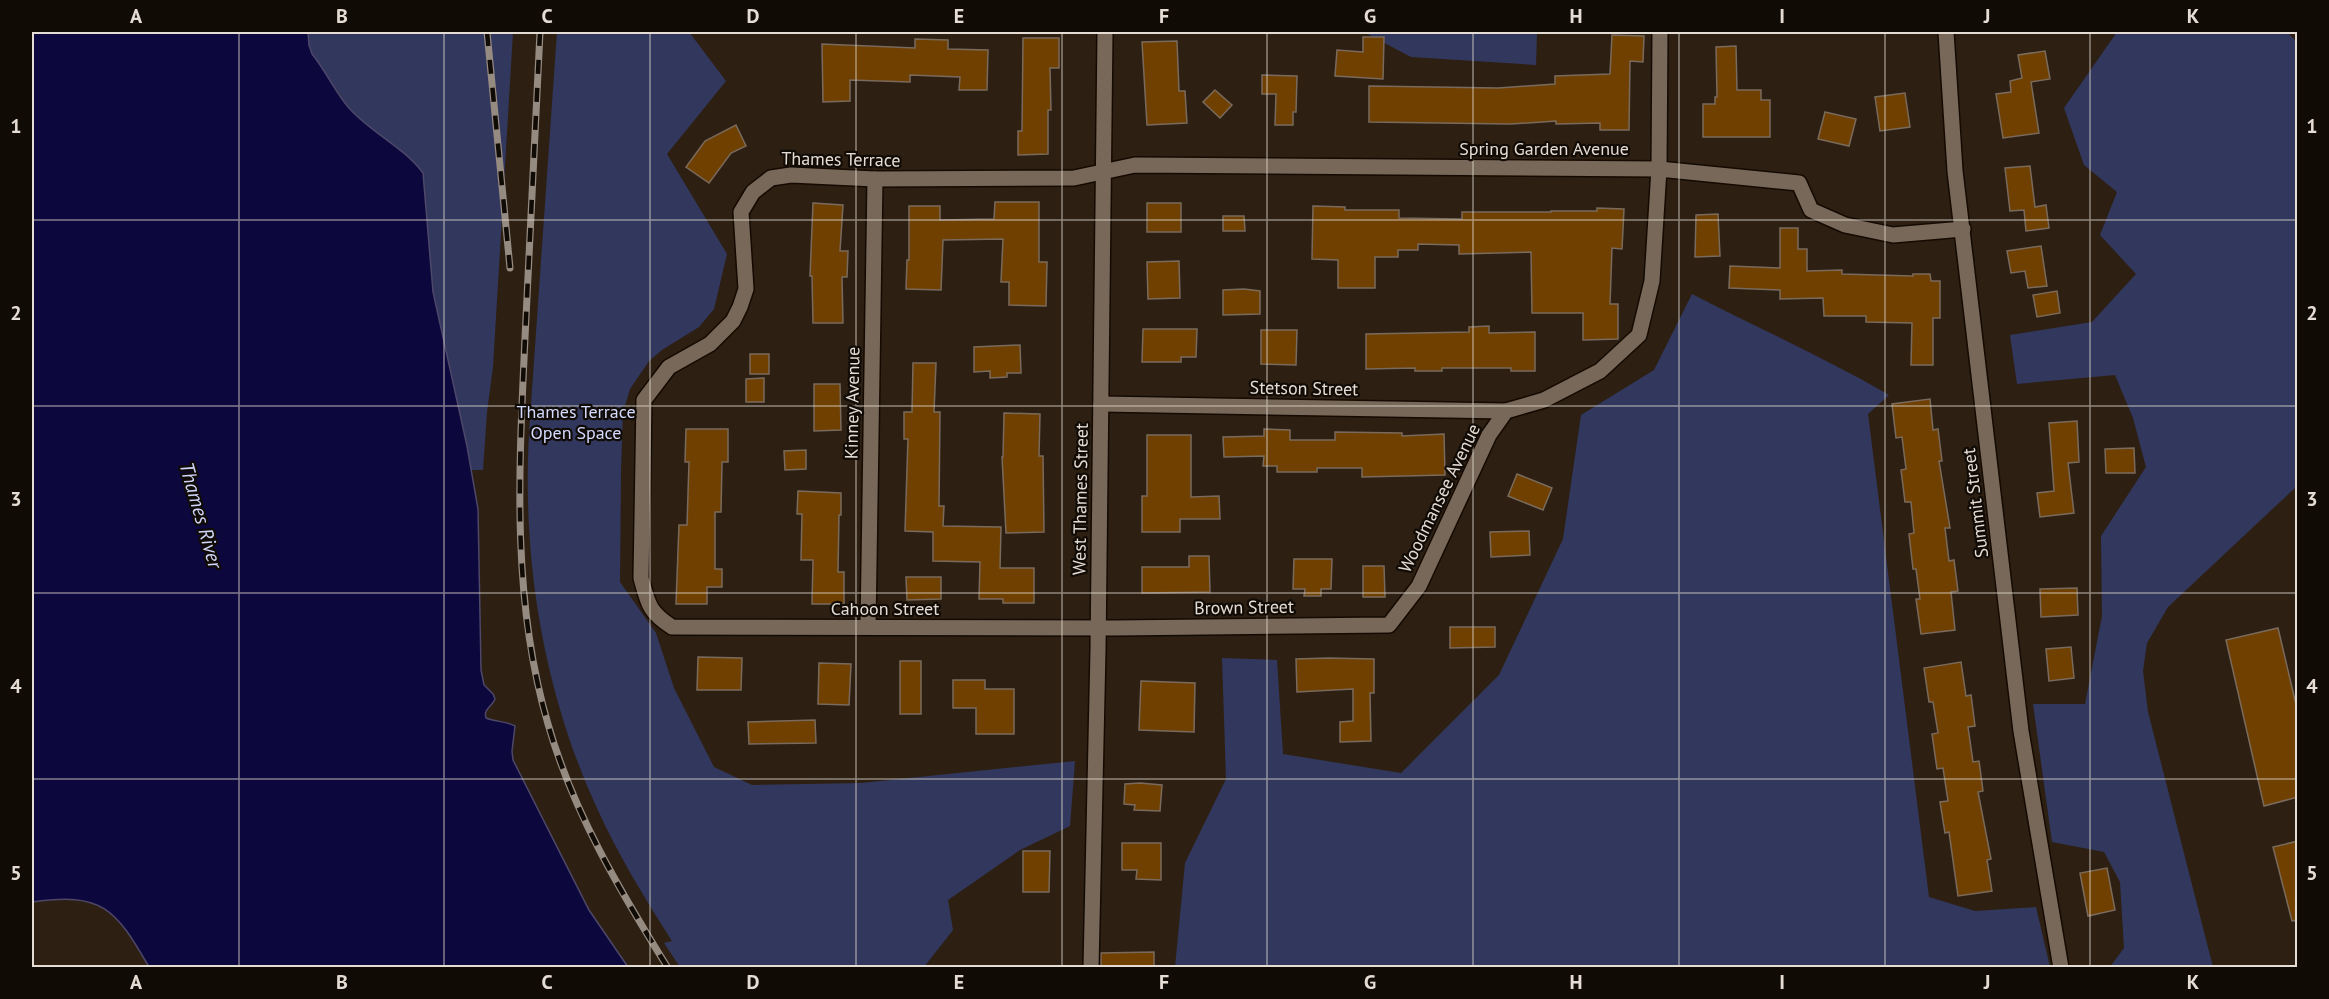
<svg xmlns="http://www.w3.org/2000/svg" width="2329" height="999" viewBox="0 0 2329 999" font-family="'PT Sans',sans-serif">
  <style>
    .green { fill: #32375e }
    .water { fill: #0c073c; stroke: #4d476a; stroke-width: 1.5 }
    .building { fill: #6f4000; stroke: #7a6a5c; stroke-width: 1.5 }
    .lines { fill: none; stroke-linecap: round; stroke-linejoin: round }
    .street-casing { stroke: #150a01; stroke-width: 18 }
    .secondary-casing { stroke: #150a01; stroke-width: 18 }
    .street { stroke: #786859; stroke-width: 15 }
    .secondary { stroke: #786859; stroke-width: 15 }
    .rail-casing { stroke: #968b81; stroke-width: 7 }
    .rail { stroke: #110b06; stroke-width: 4.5; stroke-dasharray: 14; stroke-linecap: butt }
    .grid { fill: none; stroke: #e5dcd4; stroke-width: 1.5; stroke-opacity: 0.55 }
    .labels { text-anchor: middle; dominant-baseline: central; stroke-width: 4.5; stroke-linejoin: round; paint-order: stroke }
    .street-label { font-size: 18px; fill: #e5dcd4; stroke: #110b06 }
    .park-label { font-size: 18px; fill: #d4dbff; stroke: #110b06 }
    .water-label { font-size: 20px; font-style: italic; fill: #ced5f9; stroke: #110b06 }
    .neatline { fill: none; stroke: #e5dcd4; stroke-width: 2 }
    .grid-label { font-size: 20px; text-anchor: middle; font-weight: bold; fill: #e5dcd4 }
  </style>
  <rect width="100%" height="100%" fill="#2d2013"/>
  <!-- green -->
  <g class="green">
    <path d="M 308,32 L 513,32 L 493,367 L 487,412 L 483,470 L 471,470 L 467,446 L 433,292 L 425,217 L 424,180 L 349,108 L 312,54 L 309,45 Z"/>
    <path d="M 557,32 L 689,32 L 726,81 L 667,154 L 727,254 L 714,309 L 699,327 L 662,350 L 649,361 L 630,389 L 623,412 L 621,470 L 620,582 L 656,633 L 674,688 L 714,767 L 752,785 L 861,783 L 1075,761 L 1070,826 L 1020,850 L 948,900 L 953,930 L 924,967 L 680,967 L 664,943 L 672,941 C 644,897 617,853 596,806 C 543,690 522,559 529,433 Z"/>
    <path d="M 1364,32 L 1537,32 L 1536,65 L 1411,57 Z"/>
    <path d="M 2117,32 L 2287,32 L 2297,42 L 2297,486 L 2168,607 L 2147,643 L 2143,671 L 2148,712 L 2213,967 L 2110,967 L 2124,948 L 2120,882 L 2104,852 L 2052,842 L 2033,704 L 2085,704 L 2102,616 L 2101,536 L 2146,467 L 2133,418 L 2115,375 L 2017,384 L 2010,335 L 2092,322 L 2136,274 L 2100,235 L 2117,192 L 2084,165 L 2064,108 Z"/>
    <path d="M 1692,294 C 1758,328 1825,358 1889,395 L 1868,414 L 1929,897 L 1975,911 L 2036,907 L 2050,967 L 1175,967 L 1185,863 L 1226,779 L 1222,658 L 1277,660 L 1283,754 L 1401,773 L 1499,675 L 1563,539 L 1581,415 L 1654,370 Z"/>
  </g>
  <!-- water -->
  <path class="water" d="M 32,32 L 308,32 L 309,45 L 312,54 C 326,71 335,92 349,108 C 371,133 404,147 423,173 L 433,292 L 467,446 L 478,509 L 481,670 L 484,685 L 493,694 L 495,699 C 492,707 483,709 486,718 C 495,722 507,721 515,726 L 512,751 L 513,760 L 589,910 L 628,967 L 149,967 C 115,908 102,892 32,902 Z"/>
  <!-- building -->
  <g class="building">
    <path d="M 1612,35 L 1644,36 L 1643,62 L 1630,61 L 1629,130 L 1600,130 L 1600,123 L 1556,124 L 1556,121 L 1511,124 L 1369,122 L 1369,86 L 1498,88 L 1555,84 L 1555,76 L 1610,74 Z"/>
    <path d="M 1363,37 L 1384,37 L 1383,79 L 1335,76 L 1337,50 L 1363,52 Z"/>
    <path d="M 1023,38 L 1059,38 L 1059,68 L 1050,68 L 1051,110 L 1048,110 L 1048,154 L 1018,155 L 1018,131 L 1022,131 Z"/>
    <path d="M 915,39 L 948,40 L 948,49 L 988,50 L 987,90 L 959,90 L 960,77 L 910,75 L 910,82 L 850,80 L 850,101 L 823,102 L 822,44 L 915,48 Z"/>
    <path d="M 1177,41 L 1179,91 L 1185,91 L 1187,123 L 1147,125 L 1142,42 Z"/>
    <path d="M 1736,46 L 1737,90 L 1761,90 L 1761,100 L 1770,100 L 1770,137 L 1703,137 L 1703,104 L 1715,104 L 1715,97 L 1717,97 L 1716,47 Z"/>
    <path d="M 2045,51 L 2050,79 L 2031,82 L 2039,133 L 2003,138 L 1996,94 L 2011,92 L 2010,81 L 2022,78 L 2018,55 Z"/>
    <path d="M 1262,75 L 1297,76 L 1296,112 L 1293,112 L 1293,125 L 1275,125 L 1276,94 L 1262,94 Z"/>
    <path d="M 1215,90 L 1232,105 L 1220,118 L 1203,102 Z"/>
    <path d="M 1905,93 L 1910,127 L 1880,131 L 1875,97 Z"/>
    <path d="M 1825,112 L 1856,119 L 1849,146 L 1818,139 Z"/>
    <path d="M 736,125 L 746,146 L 731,153 L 709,183 L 686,167 L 705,141 Z"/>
    <path d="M 2030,166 L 2035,207 L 2046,205 L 2049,228 L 2026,231 L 2024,210 L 2010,211 L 2005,168 Z"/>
    <path d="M 995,202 L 1039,202 L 1039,262 L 1047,262 L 1046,306 L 1009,305 L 1009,282 L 1001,282 L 1003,239 L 943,240 L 941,290 L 906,289 L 907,260 L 909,260 L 909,206 L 940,206 L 940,220 L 994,219 Z"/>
    <path d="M 813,203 L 843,205 L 840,251 L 848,251 L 847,277 L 842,277 L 843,323 L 813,323 L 812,276 L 810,276 Z"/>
    <rect x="1147" y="203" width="34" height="29"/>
    <path d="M 1313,206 L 1345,207 L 1345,210 L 1399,210 L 1399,218 L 1459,219 L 1462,219 L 1462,212 L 1551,212 L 1551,211 L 1597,211 L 1597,208 L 1624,209 L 1622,249 L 1612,248 L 1610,304 L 1618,304 L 1618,339 L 1583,340 L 1583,313 L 1532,313 L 1531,252 L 1459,254 L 1459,245 L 1418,244 L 1418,250 L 1398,250 L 1398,257 L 1375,257 L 1375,288 L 1338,288 L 1338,260 L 1312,259 Z"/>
    <path d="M 1718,214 L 1720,256 L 1695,257 L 1696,215 Z"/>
    <path d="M 1223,216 L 1244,216 L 1245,231 L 1223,231 Z"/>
    <path d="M 1780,228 L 1798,228 L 1798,249 L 1807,249 L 1807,271 L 1842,270 L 1842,274 L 1913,276 L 1913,274 L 1930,274 L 1931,281 L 1940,281 L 1940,318 L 1933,318 L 1933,365 L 1911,365 L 1912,323 L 1866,322 L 1866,316 L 1824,316 L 1823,298 L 1780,299 L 1780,290 L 1729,288 L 1730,266 L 1780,268 Z"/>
    <path d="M 2041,246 L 2047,286 L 2028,288 L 2025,271 L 2011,273 L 2007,251 Z"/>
    <path d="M 1179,261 L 1180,298 L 1148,299 L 1147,262 Z"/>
    <path d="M 1244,289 L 1260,291 L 1260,314 L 1223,315 L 1223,290 Z"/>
    <path d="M 2057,291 L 2060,313 L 2037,317 L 2033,295 Z"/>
    <path d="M 1489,326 L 1489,333 L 1535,332 L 1535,371 L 1511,371 L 1511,368 L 1442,368 L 1442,371 L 1415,371 L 1415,368 L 1366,369 L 1366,334 L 1469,332 L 1469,327 Z"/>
    <path d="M 1143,329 L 1197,329 L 1196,357 L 1181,357 L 1181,362 L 1142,362 Z"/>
    <path d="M 1261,330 L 1297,330 L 1296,365 L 1261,364 Z"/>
    <path d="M 1020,345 L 1021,373 L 1007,373 L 1007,377 L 990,378 L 990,371 L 974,372 L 974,347 Z"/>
    <rect x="750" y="354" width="19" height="20"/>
    <path d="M 913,363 L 936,363 L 934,412 L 940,412 L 939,506 L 944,506 L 943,526 L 1001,527 L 1000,568 L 1034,568 L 1034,603 L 1003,603 L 1003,599 L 979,599 L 980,562 L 933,561 L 933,532 L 905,531 L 908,439 L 904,439 L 904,412 L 912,412 Z"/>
    <path d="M 764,378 L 764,402 L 746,402 L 746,379 Z"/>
    <path d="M 814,384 L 840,384 L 841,430 L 814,431 Z"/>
    <path d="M 1930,399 L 1933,430 L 1938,429 L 1942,461 L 1939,461 L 1950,528 L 1945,528 L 1949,561 L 1954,560 L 1958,591 L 1951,592 L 1955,630 L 1921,634 L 1916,599 L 1920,599 L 1916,569 L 1913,569 L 1909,534 L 1914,533 L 1911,502 L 1905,502 L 1901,470 L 1906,469 L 1902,437 L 1896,438 L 1892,404 Z"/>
    <path d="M 1004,413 L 1040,414 L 1039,456 L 1043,456 L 1044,532 L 1006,533 L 1002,457 L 1003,457 Z"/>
    <path d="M 2077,421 L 2079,462 L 2068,463 L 2074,513 L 2040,517 L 2037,493 L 2054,491 L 2049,423 Z"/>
    <path d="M 686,429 L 728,429 L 728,462 L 722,462 L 721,512 L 715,512 L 715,569 L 722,569 L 722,587 L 707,587 L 707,604 L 676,604 L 679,525 L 687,525 L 689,462 L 685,462 Z"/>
    <path d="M 1264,429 L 1290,430 L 1290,440 L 1335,440 L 1335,432 L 1402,433 L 1402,436 L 1444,434 L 1445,475 L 1362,477 L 1362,468 L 1317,468 L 1317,472 L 1277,472 L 1277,466 L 1263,466 L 1264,456 L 1224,457 L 1223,437 L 1264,436 Z"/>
    <path d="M 1147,435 L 1191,435 L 1191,497 L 1219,496 L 1220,519 L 1180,519 L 1180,532 L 1142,532 L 1142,496 L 1147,496 Z"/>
    <path d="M 2134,448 L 2135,473 L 2106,473 L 2105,449 Z"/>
    <path d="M 806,450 L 806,469 L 785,470 L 784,451 Z"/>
    <path d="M 1517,474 L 1552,488 L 1543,510 L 1508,496 Z"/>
    <path d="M 798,491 L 841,493 L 841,515 L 839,515 L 838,572 L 844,572 L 844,604 L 812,604 L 813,560 L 801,560 L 802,514 L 797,514 Z"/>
    <path d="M 1529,531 L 1530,555 L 1491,557 L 1490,532 Z"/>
    <path d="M 1189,556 L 1209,556 L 1210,592 L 1142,593 L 1142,567 L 1189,567 Z"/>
    <path d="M 1294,559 L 1332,559 L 1331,589 L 1321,589 L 1321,596 L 1304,596 L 1305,589 L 1293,589 Z"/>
    <path d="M 1363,566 L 1384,566 L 1385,597 L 1363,597 Z"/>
    <path d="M 906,577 L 941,577 L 941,599 L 907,600 Z"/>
    <path d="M 2077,588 L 2078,615 L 2041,617 L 2040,589 Z"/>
    <path d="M 1450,627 L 1495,627 L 1495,647 L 1450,648 Z"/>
    <path d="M 2278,628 L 2298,713 L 2298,797 L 2264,806 L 2226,640 Z"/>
    <path d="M 2071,647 L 2074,678 L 2049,681 L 2046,649 Z"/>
    <path d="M 698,657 L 742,658 L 741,690 L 697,690 Z"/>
    <path d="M 1328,658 L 1374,659 L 1374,693 L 1370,693 L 1371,741 L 1340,742 L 1340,722 L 1353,721 L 1353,689 L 1297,692 L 1296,659 Z"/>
    <rect x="900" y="661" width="21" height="53"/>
    <path d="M 1961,662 L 1966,696 L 1971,695 L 1975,726 L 1968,727 L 1973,762 L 1979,761 L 1983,791 L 1978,792 L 1991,859 L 1987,860 L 1992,891 L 1958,896 L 1949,832 L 1945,833 L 1940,802 L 1948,801 L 1943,768 L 1937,769 L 1932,734 L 1938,733 L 1933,702 L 1929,702 L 1924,668 Z"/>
    <path d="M 819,663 L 851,664 L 849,705 L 818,704 Z"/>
    <path d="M 953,680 L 985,680 L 985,689 L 1014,689 L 1014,734 L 976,734 L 976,708 L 953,708 Z"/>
    <path d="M 1141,681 L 1195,683 L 1194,732 L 1139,730 Z"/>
    <path d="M 815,720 L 816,743 L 749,744 L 748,722 Z"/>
    <path d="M 1140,783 L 1162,785 L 1160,811 L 1134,810 L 1135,805 L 1124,804 L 1125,784 Z"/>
    <path d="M 2298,841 L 2298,920 L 2292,921 L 2273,847 Z"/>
    <path d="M 1122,843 L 1161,843 L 1161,880 L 1136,879 L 1137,870 L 1122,870 Z"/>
    <path d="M 1023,851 L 1050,851 L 1049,892 L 1023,892 Z"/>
    <path d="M 2107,868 L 2115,910 L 2088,916 L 2080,873 Z"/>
    <path d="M 1154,952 L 1154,968 L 1101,968 L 1101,953 Z"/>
  </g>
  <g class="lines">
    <defs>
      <g id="street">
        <path d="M 1660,32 L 1659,169 L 1652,281 L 1639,335 L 1600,371 L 1544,400 L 1506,411 L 1489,435 L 1419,586 L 1389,625 L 1115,628 L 672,627 C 649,612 648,604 641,578 L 644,400 L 669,367 L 710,344 L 733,321 L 740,307 L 746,289 L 741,212 L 753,192 L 771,178 L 791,175 L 875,179 L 1074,178 L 1135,165 L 1659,169 L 1799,183 L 1811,210 L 1845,225 L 1893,235 L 1963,229"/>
        <path d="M 1946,32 L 1955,171 L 2021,731 L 2061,968"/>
        <path d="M 1101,404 L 1506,411"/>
        <path d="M 868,627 L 875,179"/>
      </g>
      <path id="secondary" d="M 1091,968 L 1098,650 L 1105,32"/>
    </defs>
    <!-- street casing -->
    <use href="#street" class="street-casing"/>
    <!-- secondary casing -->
    <use href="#secondary" class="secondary-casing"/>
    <!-- street -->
    <use href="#street" class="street"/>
    <!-- secondary -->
    <use href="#secondary" class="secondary"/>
    <defs>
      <g id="rail">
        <path d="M 487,32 L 510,268"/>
        <path d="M 540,32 C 535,134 530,236 525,338 C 519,467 511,598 548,724 C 573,812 620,891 668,968"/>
      </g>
    </defs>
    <!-- rail casing -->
    <use href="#rail" class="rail-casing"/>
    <!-- rail -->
    <use href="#rail" class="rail"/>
  </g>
  <!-- grid -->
  <path class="grid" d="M 239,32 L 239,968M 444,32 L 444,968M 650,32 L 650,968M 856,32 L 856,968M 1062,32 L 1062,968M 1267,32 L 1267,968M 1473,32 L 1473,968M 1679,32 L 1679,968M 1885,32 L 1885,968M 2090,32 L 2090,968M 32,220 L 2298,220M 32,406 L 2298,406M 32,593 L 2298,593M 32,779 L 2298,779"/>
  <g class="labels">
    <!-- street labels -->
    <g class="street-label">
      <text x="1544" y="148">Spring Garden Avenue</text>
      <text transform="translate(841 159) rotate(1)">Thames Terrace</text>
      <text transform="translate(1304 388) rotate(1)">Stetson Street</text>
      <text transform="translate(852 403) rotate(-89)">Kinney Avenue</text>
      <text transform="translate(1439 498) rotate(-64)">Woodmansee Avenue</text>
      <text transform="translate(1080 499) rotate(-89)">West Thames Street</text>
      <text transform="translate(1975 503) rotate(-97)">Summit Street</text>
      <text transform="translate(1244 607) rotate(-1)">Brown Street</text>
      <text x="885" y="608">Cahoon Street</text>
    </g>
    <!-- park labels -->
    <g class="park-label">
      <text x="576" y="411">Thames Terrace<tspan x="576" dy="21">Open Space</tspan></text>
    </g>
    <!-- water labels -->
    <g class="water-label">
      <text transform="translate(201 515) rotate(74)">Thames River</text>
    </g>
  </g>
  <!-- border -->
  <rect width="2329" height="999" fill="none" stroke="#110b06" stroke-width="66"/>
  <rect x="33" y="33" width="2263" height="933" class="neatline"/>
  <g class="grid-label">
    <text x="136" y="23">A</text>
    <text x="342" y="23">B</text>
    <text x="547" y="23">C</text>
    <text x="753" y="23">D</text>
    <text x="959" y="23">E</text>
    <text x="1164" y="23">F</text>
    <text x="1370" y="23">G</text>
    <text x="1576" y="23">H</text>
    <text x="1782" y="23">I</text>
    <text x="1987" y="23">J</text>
    <text x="2193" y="23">K</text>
    <text x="16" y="133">1</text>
    <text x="2312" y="133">1</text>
    <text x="16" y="320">2</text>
    <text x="2312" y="320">2</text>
    <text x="16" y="506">3</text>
    <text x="2312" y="506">3</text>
    <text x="16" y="693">4</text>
    <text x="2312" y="693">4</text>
    <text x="16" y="880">5</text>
    <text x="2312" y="880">5</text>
    <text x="136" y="989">A</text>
    <text x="342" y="989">B</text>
    <text x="547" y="989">C</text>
    <text x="753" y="989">D</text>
    <text x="959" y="989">E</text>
    <text x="1164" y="989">F</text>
    <text x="1370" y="989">G</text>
    <text x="1576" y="989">H</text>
    <text x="1782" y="989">I</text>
    <text x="1987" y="989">J</text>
    <text x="2193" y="989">K</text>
  </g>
</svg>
